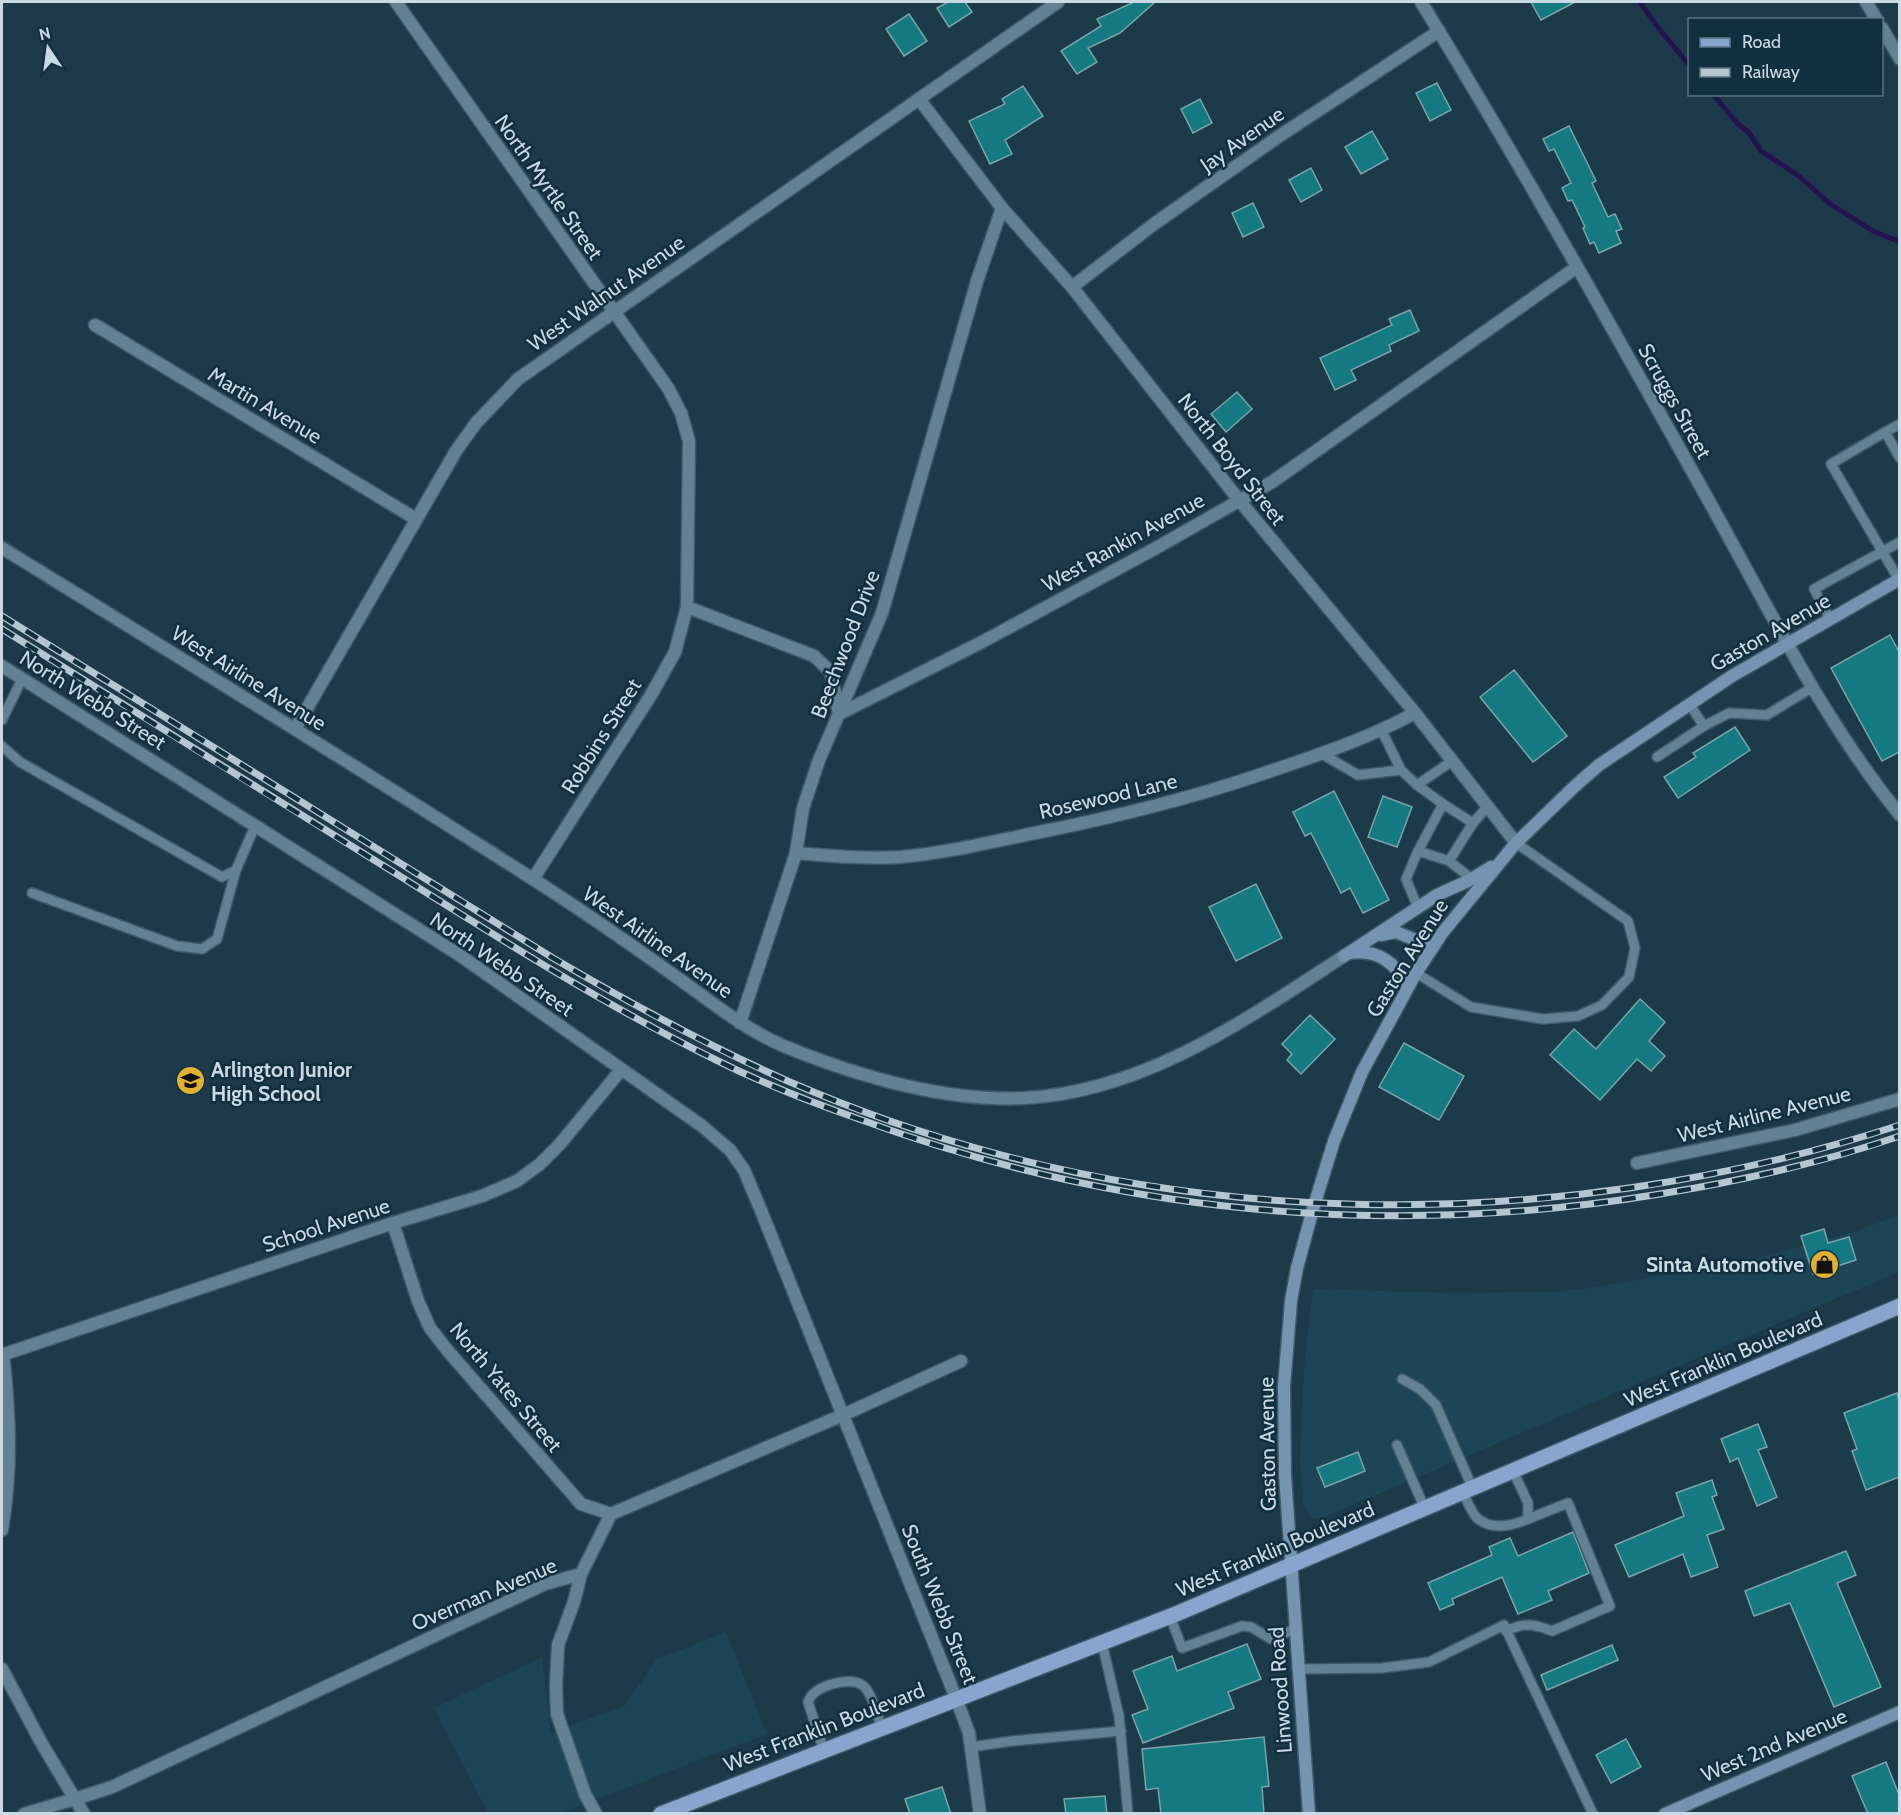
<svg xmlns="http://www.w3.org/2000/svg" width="1901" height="1815" viewBox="0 0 1901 1815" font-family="Cabin,sans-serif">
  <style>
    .built { fill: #1e4458 }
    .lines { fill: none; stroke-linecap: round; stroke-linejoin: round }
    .stream { stroke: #25114f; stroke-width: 5 }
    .building { fill: #147981; stroke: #7ba5a9; stroke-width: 1.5 }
    .lane-casing { stroke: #3e5865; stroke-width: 12 }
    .street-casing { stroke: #3e5865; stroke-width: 15 }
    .secondary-casing { stroke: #3e5865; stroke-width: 15 }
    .primary-casing { stroke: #3e5865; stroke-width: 18 }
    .lane { stroke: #628294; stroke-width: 9 }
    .street { stroke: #628294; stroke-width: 12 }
    .secondary { stroke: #7494b1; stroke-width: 12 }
    .primary { stroke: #87a5ce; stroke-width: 15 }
    .rail-casing { stroke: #b4c6d1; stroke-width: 7 }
    .rail { stroke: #11303f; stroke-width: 4.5; stroke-dasharray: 14; stroke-linecap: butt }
    .labels { text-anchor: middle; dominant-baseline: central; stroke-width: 5; stroke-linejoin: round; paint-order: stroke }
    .street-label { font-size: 21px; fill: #c9dae4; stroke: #11303f }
    .poi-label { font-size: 21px; font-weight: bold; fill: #c9dae4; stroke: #11303f; text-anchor: start }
  </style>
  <rect width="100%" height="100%" fill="#1c3a4a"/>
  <!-- built -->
  <g class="built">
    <path d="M 1899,1215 L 1899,1272 L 1320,1519 L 1312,1518 L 1304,1509 L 1300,1463 L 1301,1422 L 1304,1367 L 1313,1289 L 1452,1293 L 1552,1292 L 1590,1288 L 1751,1260 L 1854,1232 Z"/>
    <path d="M 726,1632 L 767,1734 L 561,1813 L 488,1813 L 434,1708 L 542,1657 L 551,1733 L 624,1706 L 657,1659 Z"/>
  </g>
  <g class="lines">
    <!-- stream -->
    <g class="stream">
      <path d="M 1640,2 L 1656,25 L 1690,66"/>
      <path d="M 1713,94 L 1736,122 L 1749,133 L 1761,151 L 1799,176 L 1829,203 L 1873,231 L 1900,242"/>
    </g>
  </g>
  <!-- building -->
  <g class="building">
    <path d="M 948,2 L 965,2 L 972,12 L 949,27 L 937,8 Z"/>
    <path d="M 1134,2 L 1155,2 L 1120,33 L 1088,48 L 1097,62 L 1077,74 L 1061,51 L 1101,26 L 1097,19 Z"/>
    <path d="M 1531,2 L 1575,2 L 1541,20 Z"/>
    <path d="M 909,14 L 927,41 L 904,56 L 886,29 Z"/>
    <path d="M 1437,83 L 1451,110 L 1430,121 L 1416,93 Z"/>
    <path d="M 1023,86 L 1043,116 L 1005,140 L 1012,154 L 990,164 L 969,121 L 1005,104 L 1002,99 Z"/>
    <path d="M 1200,99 L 1212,123 L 1193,133 L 1181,109 Z"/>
    <path d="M 1569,126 L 1596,181 L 1592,183 L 1608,217 L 1615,214 L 1622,229 L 1616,231 L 1621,243 L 1599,253 L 1594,242 L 1590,244 L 1583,228 L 1585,227 L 1572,200 L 1568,201 L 1562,188 L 1571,183 L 1554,149 L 1549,151 L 1543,139 Z"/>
    <path d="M 1372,131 L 1388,159 L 1361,174 L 1345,147 Z"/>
    <path d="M 1311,168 L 1322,190 L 1301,202 L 1289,180 Z"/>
    <path d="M 1253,203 L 1264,227 L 1243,237 L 1232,213 Z"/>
    <path d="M 1410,310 L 1419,331 L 1389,345 L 1391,351 L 1351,370 L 1356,380 L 1335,390 L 1320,358 L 1392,325 L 1389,319 Z"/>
    <path d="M 1237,392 L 1252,409 L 1226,432 L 1211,414 Z"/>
    <path d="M 1890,635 L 1899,652 L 1899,752 L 1882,761 L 1831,668 Z"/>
    <path d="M 1514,670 L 1567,736 L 1533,762 L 1480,697 Z"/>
    <path d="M 1735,727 L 1750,750 L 1678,798 L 1664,777 L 1696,757 L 1693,753 Z"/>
    <path d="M 1334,791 L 1389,900 L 1363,913 L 1350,888 L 1341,893 L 1311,833 L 1305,836 L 1293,812 Z"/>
    <path d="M 1383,796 L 1412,807 L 1397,847 L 1368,837 Z"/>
    <path d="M 1256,884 L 1282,938 L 1236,961 L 1209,907 Z"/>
    <path d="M 1640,999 L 1665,1022 L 1649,1041 L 1665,1056 L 1651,1071 L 1637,1059 L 1600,1100 L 1550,1055 L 1574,1029 L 1596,1049 Z"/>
    <path d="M 1310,1015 L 1335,1039 L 1301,1074 L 1287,1060 L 1292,1054 L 1282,1044 Z"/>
    <path d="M 1404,1043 L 1464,1076 L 1439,1120 L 1379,1087 Z"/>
    <path d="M 1824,1229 L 1828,1243 L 1849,1237 L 1856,1260 L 1813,1274 L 1801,1236 Z"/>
    <path d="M 1897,1393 L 1899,1401 L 1899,1477 L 1866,1490 L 1852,1451 L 1857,1449 L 1844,1413 Z"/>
    <path d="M 1758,1424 L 1767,1447 L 1758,1450 L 1777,1497 L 1757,1506 L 1738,1458 L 1730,1462 L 1721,1439 Z"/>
    <path d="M 1358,1452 L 1365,1471 L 1325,1487 L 1317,1468 Z"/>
    <path d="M 1712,1480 L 1717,1495 L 1712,1497 L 1724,1529 L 1707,1535 L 1718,1567 L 1691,1577 L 1683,1554 L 1629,1577 L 1615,1545 L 1684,1516 L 1676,1493 Z"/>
    <path d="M 1573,1532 L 1589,1573 L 1548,1591 L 1552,1600 L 1518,1614 L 1502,1577 L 1452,1599 L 1454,1604 L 1440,1610 L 1428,1583 L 1492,1555 L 1489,1547 L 1510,1538 L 1518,1556 Z"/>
    <path d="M 1846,1551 L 1856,1575 L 1837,1583 L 1881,1687 L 1834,1707 L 1790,1603 L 1754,1616 L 1745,1591 Z"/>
    <path d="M 1247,1644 L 1261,1679 L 1228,1692 L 1234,1708 L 1143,1743 L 1132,1715 L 1148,1709 L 1133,1671 L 1172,1656 L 1177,1671 Z"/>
    <path d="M 1612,1645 L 1618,1660 L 1547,1690 L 1541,1675 Z"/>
    <path d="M 1264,1737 L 1269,1786 L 1262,1787 L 1264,1814 L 1161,1814 L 1158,1788 L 1146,1790 L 1142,1749 Z"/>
    <path d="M 1626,1739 L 1641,1767 L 1611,1783 L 1596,1755 Z"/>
    <path d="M 1886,1762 L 1899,1795 L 1899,1814 L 1868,1814 L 1852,1776 Z"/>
    <path d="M 942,1787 L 951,1814 L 910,1814 L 905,1799 Z"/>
    <path d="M 1105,1796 L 1107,1814 L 1066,1814 L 1064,1799 Z"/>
  </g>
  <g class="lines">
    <defs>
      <g id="lane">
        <path d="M 1885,432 L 1900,424"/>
        <path d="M 1899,580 L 1831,464 L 1885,432 L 1900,458"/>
        <path d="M 1830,619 L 1814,589 L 1900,542"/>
        <path d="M 1689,704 L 1704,726 L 1729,713 L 1767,715 L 1813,687"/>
        <path d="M 2,720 L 22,679"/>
        <path d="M 1382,731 L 1401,770 L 1417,785"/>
        <path d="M 2,746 L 20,762 L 222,877 L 236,870 L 255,826"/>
        <path d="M 1322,754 L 1358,775 L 1401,770"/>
        <path d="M 1657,757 L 1704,726"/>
        <path d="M 1473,823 L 1488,806"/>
        <path d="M 1418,851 L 1449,861 L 1473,823 L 1443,804"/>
        <path d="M 1449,861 L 1472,879"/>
        <path d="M 32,893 L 177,946 L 202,949 L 217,939 L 236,870"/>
        <path d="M 1418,908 L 1406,879 L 1418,851 L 1443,804 L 1417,785 L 1452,761"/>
        <path d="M 1416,973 L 1471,1007 L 1543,1019 L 1578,1016 L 1602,1005 L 1629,977 L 1635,948 L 1628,921 L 1516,843"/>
        <path d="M 1402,1379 L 1420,1389 L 1436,1405 L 1473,1489"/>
        <path d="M 1397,1445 L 1425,1509"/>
        <path d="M 1463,1493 C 1467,1500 1471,1512 1477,1518 C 1492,1531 1512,1526 1528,1519 L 1528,1503 L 1513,1471"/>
        <path d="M 1170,1616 L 1182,1648 L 1242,1626 L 1251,1627 L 1271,1639 L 1295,1629"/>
        <path d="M 1506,1631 C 1525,1622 1534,1624 1552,1631 L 1610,1606 L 1568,1503 L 1528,1519"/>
        <path d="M 1102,1643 L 1119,1716 L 1128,1814"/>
        <path d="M 1297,1669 L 1382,1668 L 1429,1662 L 1504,1625 L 1593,1814"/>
        <path d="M 971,1747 L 1012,1741 L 1121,1731"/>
        <path d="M 824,1751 L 808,1702 C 811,1693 820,1688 829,1685 C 871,1672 869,1695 882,1728"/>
      </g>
      <g id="street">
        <path d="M 396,2 L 668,388 L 681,413 L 689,441 L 687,607 L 675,652 L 651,695 L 533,879"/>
        <path d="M 1421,2 C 1522,166 1616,335 1710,503 C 1769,609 1823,720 1900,815"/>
        <path d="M 1866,2 L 1877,20"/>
        <path d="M 1882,28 L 1900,59"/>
        <path d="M 919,99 L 1002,208 L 1072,287 L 1239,500 L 1415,713 L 1516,843"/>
        <path d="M 1072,287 L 1154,224 L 1278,137 L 1439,31"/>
        <path d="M 95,325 L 416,519"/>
        <path d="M 2,548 C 187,662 373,776 556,894 C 599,922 640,951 682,981 C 715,1005 748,1031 786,1047 C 860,1077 944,1102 1025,1098 C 1144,1092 1247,1019 1344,956"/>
        <path d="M 687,607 L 814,656 L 831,672 L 839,714 L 982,642 L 1156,548 L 1272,482 L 1577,267"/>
        <path d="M 2,666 L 461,956 L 702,1126 L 730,1150 L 744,1170 L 760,1208 L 956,1698 L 969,1733 L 980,1814"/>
        <path d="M 295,729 L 456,451 L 476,423 L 518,379 L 1058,2"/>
        <path d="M 796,853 C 831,856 866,859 901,857 C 946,853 991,842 1035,833 C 1111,818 1185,800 1259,775 C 1312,757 1365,740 1415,713"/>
        <path d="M 740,1023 L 796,853 L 803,808 L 819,760 L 882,613 L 977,281 L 1002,208"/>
        <path d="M 1637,1163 L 1795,1130 L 1900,1099"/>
        <path d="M 393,1223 L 418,1301 L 430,1328 L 448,1351 L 581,1504 L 611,1514"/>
        <path d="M 2,1355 L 393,1223 L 482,1196 L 517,1181 L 540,1164 L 560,1144 L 621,1070"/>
        <path d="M 2,1530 C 12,1468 10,1417 3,1354"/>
        <path d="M 581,1574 L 574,1602 L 558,1645 L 556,1685 L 557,1714 L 585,1794 L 596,1814"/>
        <path d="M 2,1669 L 42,1744 L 84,1814"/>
        <path d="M 24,1814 L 75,1799 L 112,1787 L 545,1584 L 581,1574 L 611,1514 L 843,1415 L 961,1361"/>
      </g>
      <g id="secondary">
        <path d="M 1381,935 L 1396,932 L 1433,947"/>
        <path d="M 1350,953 C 1377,949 1398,963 1407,988"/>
        <path d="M 1344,956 L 1437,895 L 1470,880 L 1491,867"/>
        <path d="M 1309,1814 L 1285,1475 L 1284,1386 L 1291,1301 L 1297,1268 L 1313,1209 L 1334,1141 L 1362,1072 L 1416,973 L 1443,932 L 1516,843 L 1575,786 L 1599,765 L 1732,676 L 1900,579"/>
        <path d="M 1665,1814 L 1900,1712"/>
      </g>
      <path id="primary" d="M 661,1814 L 1176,1614 L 1900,1306"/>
    </defs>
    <!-- lane casing -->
    <use href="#lane" class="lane-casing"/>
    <!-- street casing -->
    <use href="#street" class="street-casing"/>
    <!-- secondary casing -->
    <use href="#secondary" class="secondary-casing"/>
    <!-- primary casing -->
    <use href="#primary" class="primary-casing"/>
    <!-- lane -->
    <use href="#lane" class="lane"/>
    <!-- street -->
    <use href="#street" class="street"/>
    <!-- secondary -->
    <use href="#secondary" class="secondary"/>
    <!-- primary -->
    <use href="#primary" class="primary"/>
    <defs>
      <g id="rail">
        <path d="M 2,616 L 553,958 C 638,1008 724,1055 816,1093 C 1157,1233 1550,1239 1900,1125"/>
        <path d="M 2,629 C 130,709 258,789 387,868 C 494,935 602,1004 716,1060 C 762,1083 810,1102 859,1119 C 1117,1214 1388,1239 1660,1194 C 1741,1181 1821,1163 1900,1136"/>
      </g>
    </defs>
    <!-- rail casing -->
    <use href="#rail" class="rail-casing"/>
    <!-- rail -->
    <use href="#rail" class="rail"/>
  </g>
  <!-- icons -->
  <defs>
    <symbol id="school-disc" viewBox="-11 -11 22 22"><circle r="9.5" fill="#e0b034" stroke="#11303f"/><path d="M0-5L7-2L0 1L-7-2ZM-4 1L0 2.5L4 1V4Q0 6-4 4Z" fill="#111"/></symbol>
    <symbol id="shop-disc" viewBox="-11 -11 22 22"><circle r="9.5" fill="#e0b034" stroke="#11303f"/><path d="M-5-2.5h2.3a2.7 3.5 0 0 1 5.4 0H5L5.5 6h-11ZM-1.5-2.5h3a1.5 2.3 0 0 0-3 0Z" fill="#111"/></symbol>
  </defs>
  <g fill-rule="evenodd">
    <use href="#school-disc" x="174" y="1064" width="33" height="33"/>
    <use href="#shop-disc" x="1808" y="1248" width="33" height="33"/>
  </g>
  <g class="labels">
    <!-- street labels -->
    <g class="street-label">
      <text transform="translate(1242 139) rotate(-35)">Jay Avenue</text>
      <text transform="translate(549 187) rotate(55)">North Myrtle Street</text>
      <text transform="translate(606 293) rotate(-35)">West Walnut Avenue</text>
      <text transform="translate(1675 401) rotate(61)">Scruggs Street</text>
      <text transform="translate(265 405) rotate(31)">Martin Avenue</text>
      <text transform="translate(1232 459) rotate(52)">North Boyd Street</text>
      <text transform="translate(1123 542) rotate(-29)">West Rankin Avenue</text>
      <text transform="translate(1770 632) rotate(-30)">Gaston Avenue</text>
      <text transform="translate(845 644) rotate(-69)">Beechwood Drive</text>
      <text transform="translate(249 678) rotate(32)">West Airline Avenue</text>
      <text transform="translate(93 700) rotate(32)">North Webb Street</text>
      <text transform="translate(601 736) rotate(-58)">Robbins Street</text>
      <text transform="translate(1108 796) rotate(-13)">Rosewood Lane</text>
      <text transform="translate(658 942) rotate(35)">West Airline Avenue</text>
      <text transform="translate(1407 958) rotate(-58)">Gaston Avenue</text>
      <text transform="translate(502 964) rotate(34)">North Webb Street</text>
      <text transform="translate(1764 1114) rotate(-14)">West Airline Avenue</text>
      <text transform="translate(326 1225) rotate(-18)">School Avenue</text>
      <text transform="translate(1723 1359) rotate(-23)">West Franklin Boulevard</text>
      <text transform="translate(506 1387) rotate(50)">North Yates Street</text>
      <text transform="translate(1267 1444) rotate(-91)">Gaston Avenue</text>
      <text transform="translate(1275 1549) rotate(-23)">West Franklin Boulevard</text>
      <text transform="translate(484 1594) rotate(-23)">Overman Avenue</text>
      <text transform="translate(940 1604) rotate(68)">South Webb Street</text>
      <text transform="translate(1280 1690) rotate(-94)">Linwood Road</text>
      <text transform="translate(824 1727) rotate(-21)">West Franklin Boulevard</text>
      <text transform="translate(1774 1745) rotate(-23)">West 2nd Avenue</text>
    </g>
    <!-- poi labels -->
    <g class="poi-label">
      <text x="211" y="1069">Arlington Junior<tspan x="211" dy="24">High School</tspan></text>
      <text x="1804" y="1264" text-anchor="end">Sinta Automotive</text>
    </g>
  </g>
  <!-- border -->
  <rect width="1901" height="1815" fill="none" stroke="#c9dae4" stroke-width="6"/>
  <!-- legend -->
  <rect x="1688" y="18" width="195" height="78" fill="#11303f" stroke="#5b7481" stroke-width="1.5"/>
  <rect x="1700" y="38" width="30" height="9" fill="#87a5ce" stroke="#5b7481" stroke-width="1.5"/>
  <text x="1742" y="48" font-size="18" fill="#c9dae4">Road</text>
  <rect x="1700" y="68" width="30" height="9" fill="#b4c6d1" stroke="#5b7481" stroke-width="1.5"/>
  <text x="1742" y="78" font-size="18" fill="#c9dae4">Railway</text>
  <!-- north arrow -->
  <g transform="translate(48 48) rotate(347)" stroke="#11303f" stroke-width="4.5" paint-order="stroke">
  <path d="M0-4.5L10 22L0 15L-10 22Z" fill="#c9dae4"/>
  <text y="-9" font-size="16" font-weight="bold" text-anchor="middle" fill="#c9dae4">N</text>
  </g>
</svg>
